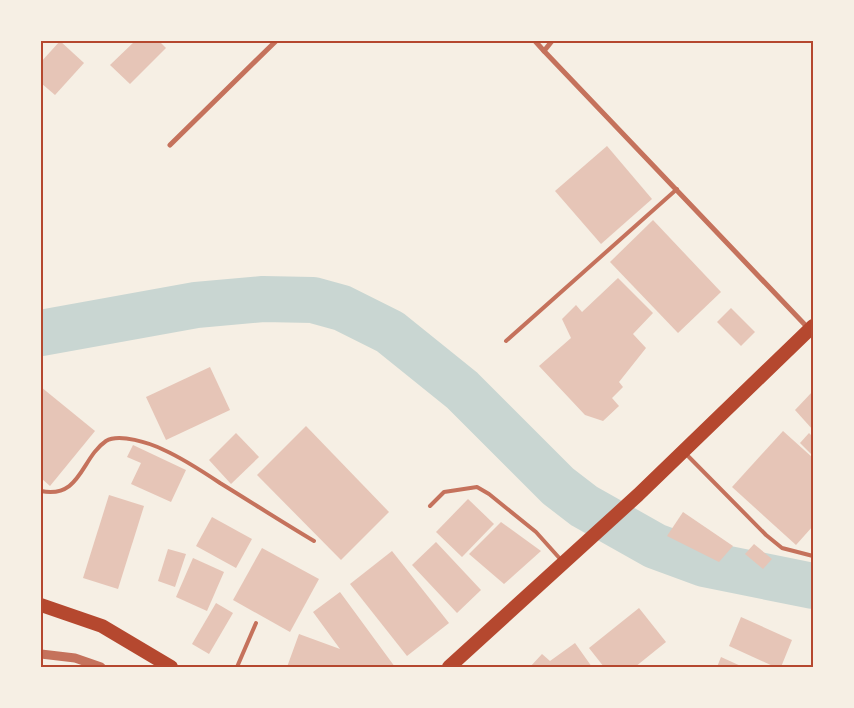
<svg xmlns="http://www.w3.org/2000/svg" width="854" height="708" viewBox="0 0 854 708" font-family="'Varela Round',sans-serif">
  <style>
    .lines { fill: none; stroke-linecap: round; stroke-linejoin: round }
    .river { stroke: #c9d6d2; stroke-width: 46 }
    .building { fill: #e6c5b7 }
    .service { stroke: #c5725c; stroke-width: 4 }
    .minor { stroke: #c5725c; stroke-width: 5 }
    .tertiary { stroke: #c5725c; stroke-width: 9 }
    .trunk { stroke: #b5482f; stroke-width: 14 }
    .neatline { fill: none; stroke: #b5482f; stroke-width: 2 }
  </style>
  <rect width="100%" height="100%" fill="#f6efe4"/>
  <g class="lines">
    <!-- river -->
    <path class="river" d="M 41,333 L 196,305 L 263,299 L 313,300 L 342,308 L 390,332 L 462,390 L 558,486 L 584,506 L 655,546 L 704,564 L 813,586"/>
  </g>
  <!-- building -->
  <g class="building">
    <path d="M 60,41 L 84,63 L 55,95 L 41,83 L 41,62 Z"/>
    <path d="M 135,41 L 159,41 L 166,48 L 130,84 L 110,65 Z"/>
    <path d="M 607,146 L 652,199 L 601,244 L 555,191 Z"/>
    <path d="M 653,220 L 721,292 L 678,333 L 610,262 Z"/>
    <path d="M 618,278 L 653,313 L 633,334 L 646,348 L 619,382 L 623,387 L 612,398 L 619,406 L 603,421 L 585,415 L 539,366 L 571,338 L 562,319 L 576,305 L 582,312 Z"/>
    <path d="M 731,308 L 755,332 L 741,346 L 717,322 Z"/>
    <path d="M 210,367 L 230,410 L 166,440 L 146,397 Z"/>
    <path d="M 41,387 L 95,431 L 50,486 L 41,478 Z"/>
    <path d="M 813,391 L 813,430 L 795,410 Z"/>
    <path d="M 306,426 L 389,512 L 341,560 L 257,475 Z"/>
    <path d="M 783,431 L 813,458 L 813,526 L 796,545 L 732,487 Z"/>
    <path d="M 236,433 L 259,457 L 231,484 L 209,460 Z"/>
    <path d="M 809,433 L 813,437 L 813,456 L 800,443 Z"/>
    <path d="M 133,445 L 186,470 L 171,502 L 131,484 L 141,463 L 127,457 Z"/>
    <path d="M 109,495 L 144,506 L 118,589 L 83,578 Z"/>
    <path d="M 468,499 L 494,524 L 462,557 L 436,532 Z"/>
    <path d="M 683,512 L 733,546 L 719,562 L 667,536 Z"/>
    <path d="M 212,517 L 252,539 L 236,568 L 196,546 Z"/>
    <path d="M 501,522 L 541,551 L 504,584 L 469,554 Z"/>
    <path d="M 436,542 L 481,590 L 457,613 L 412,565 Z"/>
    <path d="M 754,544 L 772,559 L 763,569 L 745,554 Z"/>
    <path d="M 262,548 L 319,579 L 290,632 L 233,600 Z"/>
    <path d="M 168,549 L 186,554 L 175,587 L 158,581 Z"/>
    <path d="M 392,551 L 449,623 L 407,656 L 350,584 Z"/>
    <path d="M 193,558 L 224,572 L 207,611 L 176,597 Z"/>
    <path d="M 340,592 L 395,667 L 287,667 L 299,634 L 340,649 L 313,612 Z"/>
    <path d="M 216,603 L 233,613 L 209,654 L 192,644 Z"/>
    <path d="M 639,608 L 666,642 L 635,667 L 604,667 L 589,648 Z"/>
    <path d="M 741,617 L 792,640 L 781,667 L 775,667 L 729,646 Z"/>
    <path d="M 575,643 L 592,667 L 530,667 L 542,654 L 550,661 Z"/>
    <path d="M 721,657 L 743,667 L 717,667 Z"/>
  </g>
  <g class="lines">
    <!-- service -->
    <g class="service">
      <path d="M 506,341 L 677,189"/>
      <path d="M 685,453 L 766,535 L 782,548 L 813,556"/>
      <path d="M 41,491 C 81,499 81,458 106,441 C 119,433 150,443 164,450 C 184,459 202,471 220,483 C 251,502 282,522 314,541"/>
      <path d="M 430,506 L 444,492 L 477,487 L 489,494 L 536,532 L 562,561"/>
      <path d="M 237,667 L 256,623"/>
    </g>
    <!-- minor -->
    <g class="minor">
      <path d="M 535,41 L 544,51"/>
      <path d="M 552,41 L 544,51 L 809,329"/>
      <path d="M 170,145 L 276,41"/>
    </g>
    <!-- tertiary -->
    <path class="tertiary" d="M 41,654 L 75,658 L 101,667"/>
    <!-- trunk -->
    <g class="trunk">
      <path d="M 41,605 L 102,626 L 171,667"/>
      <path d="M 449,667 L 638,495 L 813,326"/>
    </g>
  </g>
  <!-- border -->
  <rect width="854" height="708" fill="none" stroke="#f6efe4" stroke-width="85"/>
  <rect x="42" y="42" width="770" height="624" class="neatline"/>
</svg>
